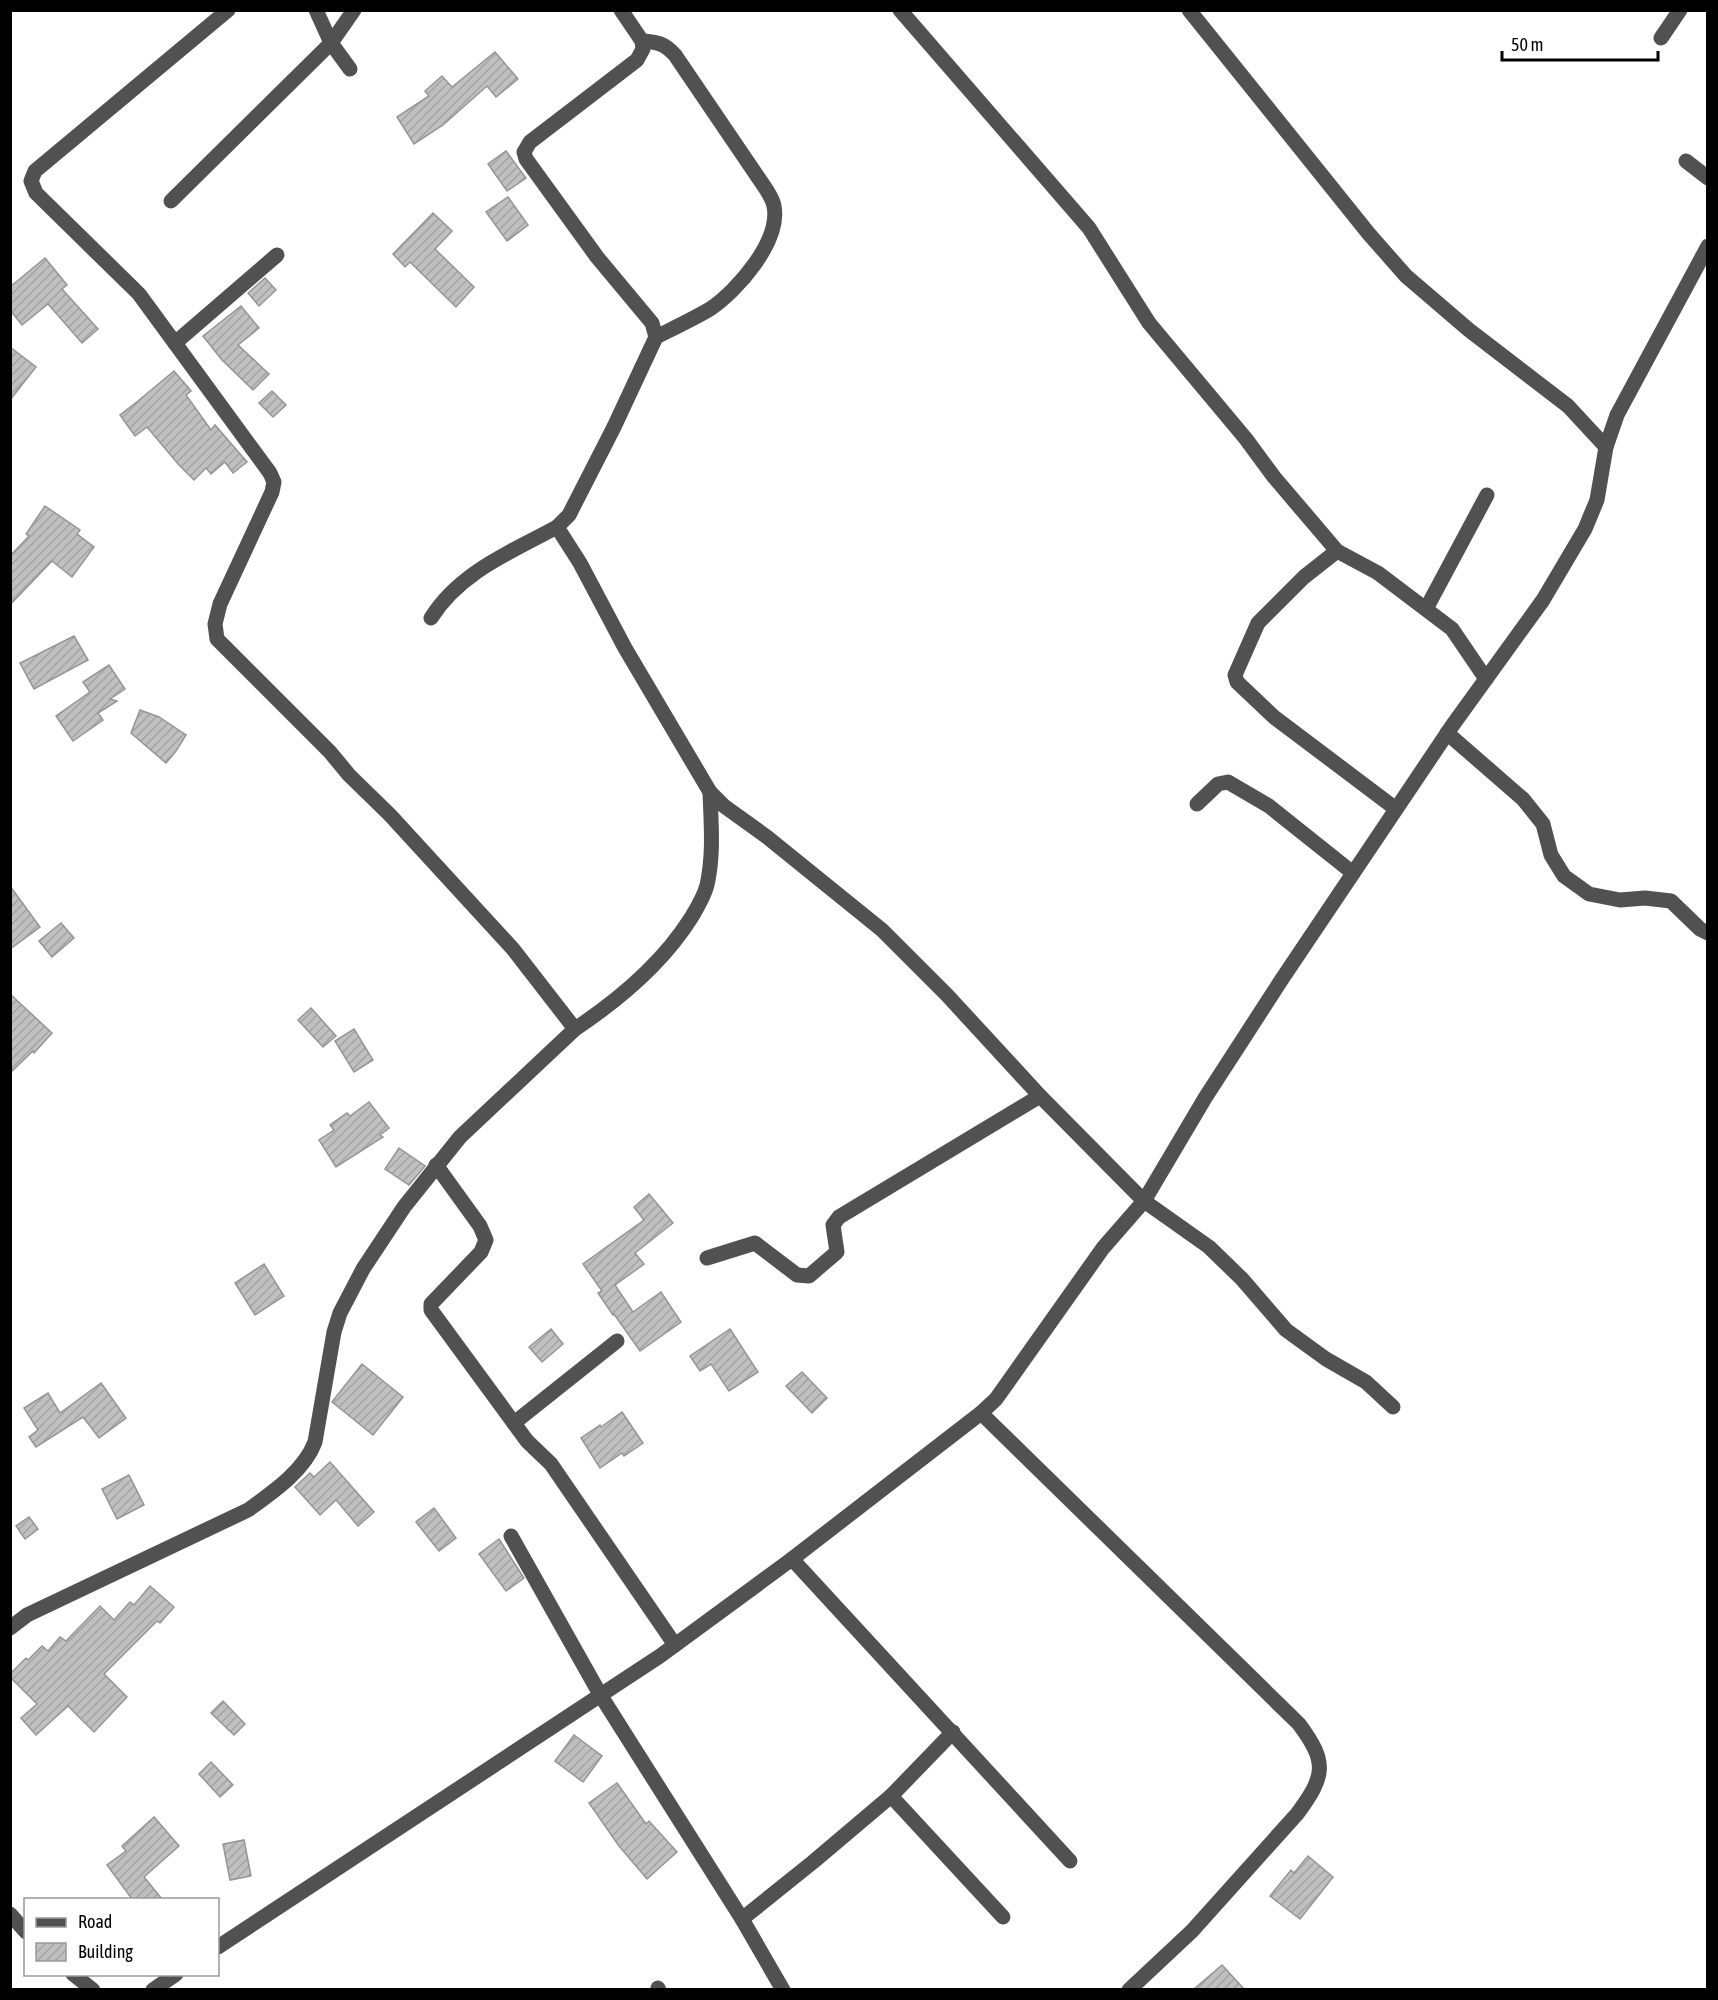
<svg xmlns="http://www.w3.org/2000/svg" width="1718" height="2000" viewBox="0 0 1718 2000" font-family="'Asap Condensed',sans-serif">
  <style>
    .building { fill: url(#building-hatch); stroke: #959595; stroke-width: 1.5 }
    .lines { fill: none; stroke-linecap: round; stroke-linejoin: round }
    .minor { stroke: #515151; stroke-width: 15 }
  </style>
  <defs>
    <pattern id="building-hatch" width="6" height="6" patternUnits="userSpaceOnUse" patternTransform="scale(1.5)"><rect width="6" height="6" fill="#c0c0c0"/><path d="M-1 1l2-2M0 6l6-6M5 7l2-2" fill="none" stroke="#a3a3a3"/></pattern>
  </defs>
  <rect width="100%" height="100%" fill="#fff"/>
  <!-- building -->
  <g class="building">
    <path d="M 495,52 L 518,79 L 496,97 L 487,86 L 443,125 L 414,144 L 397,117 L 429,96 L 425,91 L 442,76 L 452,87 Z"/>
    <path d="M 506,151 L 526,178 L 507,191 L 488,164 Z"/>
    <path d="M 508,197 L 528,225 L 507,241 L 486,212 Z"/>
    <path d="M 433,213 L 452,231 L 435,249 L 474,287 L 456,307 L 410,262 L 405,267 L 393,254 Z"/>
    <path d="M 45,258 L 67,285 L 62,289 L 98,329 L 82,343 L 48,304 L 22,325 L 10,310 L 10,287 Z"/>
    <path d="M 265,278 L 276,290 L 259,306 L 248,293 Z"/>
    <path d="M 241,306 L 259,328 L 238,345 L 269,374 L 253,390 L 222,360 L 203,336 Z"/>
    <path d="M 10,347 L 36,367 L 10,400 Z"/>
    <path d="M 174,371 L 191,391 L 186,395 L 211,430 L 215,425 L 247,462 L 233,473 L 225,462 L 211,474 L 206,468 L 194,480 L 179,465 L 147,427 L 135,436 L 120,415 L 138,401 Z"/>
    <path d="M 272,391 L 286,405 L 273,417 L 259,403 Z"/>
    <path d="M 45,506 L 80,530 L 77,534 L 94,547 L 72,577 L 52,561 L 10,605 L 10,556 L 29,536 L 26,534 Z"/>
    <path d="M 74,636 L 88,660 L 34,689 L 20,663 Z"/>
    <path d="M 109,665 L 125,689 L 110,699 L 117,701 L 98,713 L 103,720 L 73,741 L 56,716 L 90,692 L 83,682 Z"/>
    <path d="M 140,710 L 159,717 L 186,735 L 176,751 L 166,763 L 131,733 Z"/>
    <path d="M 10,886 L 40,927 L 10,949 Z"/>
    <path d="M 61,923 L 74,938 L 52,957 L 39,941 Z"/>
    <path d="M 10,994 L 52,1033 L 34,1053 L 33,1051 L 10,1073 Z"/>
    <path d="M 311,1008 L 336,1036 L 323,1047 L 298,1020 Z"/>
    <path d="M 354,1029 L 373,1060 L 354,1072 L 335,1041 Z"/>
    <path d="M 369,1102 L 389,1128 L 380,1135 L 383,1137 L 336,1167 L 319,1140 L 334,1130 L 330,1125 L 347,1113 L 350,1116 Z"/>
    <path d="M 399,1148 L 425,1166 L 409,1185 L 385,1169 Z"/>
    <path d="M 649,1194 L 673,1223 L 635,1253 L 644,1264 L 615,1285 L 633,1312 L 661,1292 L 681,1322 L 640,1351 L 614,1314 L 613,1315 L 598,1293 L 602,1291 L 583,1264 L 644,1220 L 634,1207 Z"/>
    <path d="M 264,1264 L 284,1296 L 255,1315 L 235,1283 Z"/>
    <path d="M 551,1329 L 563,1344 L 542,1362 L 529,1347 Z"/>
    <path d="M 730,1329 L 758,1372 L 729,1391 L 711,1364 L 700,1371 L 690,1356 Z"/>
    <path d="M 362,1364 L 403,1397 L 373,1435 L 332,1402 Z"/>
    <path d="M 802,1372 L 827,1398 L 812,1413 L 786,1386 Z"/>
    <path d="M 101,1383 L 126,1418 L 99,1438 L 83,1417 L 36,1447 L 29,1437 L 38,1430 L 24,1408 L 48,1393 L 60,1413 Z"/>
    <path d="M 622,1412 L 643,1443 L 624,1456 L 622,1453 L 600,1468 L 581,1438 L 600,1425 L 601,1427 Z"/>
    <path d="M 330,1462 L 374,1512 L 358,1526 L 336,1500 L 320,1515 L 295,1487 L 310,1473 L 314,1477 Z"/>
    <path d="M 129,1475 L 144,1505 L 117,1519 L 102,1489 Z"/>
    <path d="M 434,1508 L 456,1538 L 439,1551 L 416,1522 Z"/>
    <path d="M 29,1517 L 38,1529 L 25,1539 L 16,1526 Z"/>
    <path d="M 499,1539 L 524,1578 L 506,1591 L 479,1554 Z"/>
    <path d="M 150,1586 L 174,1607 L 160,1623 L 157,1621 L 104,1674 L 127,1697 L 94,1732 L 68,1706 L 36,1735 L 21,1718 L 37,1704 L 10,1677 L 10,1674 L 26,1658 L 28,1660 L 42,1646 L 48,1651 L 60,1637 L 66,1641 L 100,1606 L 114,1620 L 130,1602 L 134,1605 Z"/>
    <path d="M 223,1701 L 245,1724 L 234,1735 L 211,1713 Z"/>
    <path d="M 574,1735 L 602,1756 L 583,1782 L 555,1761 Z"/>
    <path d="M 211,1762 L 233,1785 L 220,1797 L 199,1774 Z"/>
    <path d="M 617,1783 L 646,1824 L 649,1821 L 677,1852 L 647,1879 L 619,1846 L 589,1803 Z"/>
    <path d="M 154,1817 L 179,1846 L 144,1877 L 162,1899 L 132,1899 L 107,1865 L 126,1851 L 122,1846 Z"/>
    <path d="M 244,1840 L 251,1876 L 230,1880 L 223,1844 Z"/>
    <path d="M 1308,1856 L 1333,1877 L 1300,1919 L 1270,1896 L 1291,1870 L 1294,1873 Z"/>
    <path d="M 1222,1965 L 1244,1989 L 1194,1989 Z"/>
  </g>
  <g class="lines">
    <!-- minor -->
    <g class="minor">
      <path d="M 316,10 L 331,43 L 350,69"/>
      <path d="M 621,10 L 642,41 L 643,49 L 637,60 L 530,142 L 524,152 L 526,159 L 597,257 L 652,323 L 656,337 L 614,427 L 569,515 L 557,527 L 580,563 L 625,648 L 710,792 L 724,806 L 767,837 L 882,930 L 947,995 L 1040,1096 L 1144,1201 L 1209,1247 L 1242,1279 L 1286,1330 L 1326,1359 L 1366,1382 L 1393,1407"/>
      <path d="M 900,10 L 1089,228 L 1149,323 L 1246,439 L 1274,477 L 1337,551 L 1378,573 L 1452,629 L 1486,679"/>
      <path d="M 1189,10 L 1369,234 L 1406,276 L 1469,330 L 1568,406 L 1606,447"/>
      <path d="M 1661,38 L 1680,10"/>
      <path d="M 642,41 C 657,42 664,43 675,55 L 766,189 C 769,194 773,200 774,206 C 781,241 737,291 710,309 C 693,319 674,328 656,337"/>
      <path d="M 1686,161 L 1708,178"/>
      <path d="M 171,201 L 331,43 L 354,10"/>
      <path d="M 175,343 L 277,255"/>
      <path d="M 1337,551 L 1304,577 L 1258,623 L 1235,675 L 1237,682 L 1274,717 L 1396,809"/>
      <path d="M 1426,609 L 1487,495"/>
      <path d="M 431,618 C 460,572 511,552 557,527"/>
      <path d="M 1447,733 L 1523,799 L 1543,824 L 1551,855 L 1564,876 L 1589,894 L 1620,900 L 1645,898 L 1671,901 L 1700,929 L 1708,933"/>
      <path d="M 1197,804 L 1218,784 L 1228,782 L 1269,806 L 1353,873"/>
      <path d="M 575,1029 C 620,999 662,964 691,918 C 697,908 704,897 707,885 C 714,854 711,823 710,792"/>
      <path d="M 436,1165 L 480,1226 L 486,1240 L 481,1252 L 431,1304 L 431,1310 L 527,1441 L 551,1464 L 675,1645"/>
      <path d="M 707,1258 L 755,1243 L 797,1275 L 809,1276 L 837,1252 L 833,1225 L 839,1217 L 1040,1096"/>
      <path d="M 981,1413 L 1299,1724 C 1328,1763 1325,1776 1297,1814 L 1192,1931 L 1129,1990"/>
      <path d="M 514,1423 L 617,1341"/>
      <path d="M 511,1536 L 601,1696 L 742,1919 L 783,1990"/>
      <path d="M 792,1559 L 1070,1861"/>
      <path d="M 10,1628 L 27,1615 L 248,1510 C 273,1492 304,1471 315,1442 L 334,1332 L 340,1313 L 363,1269 L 404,1207 L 460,1137 L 575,1029 L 513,949 L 390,815 L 349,775 L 330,752 L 217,639 L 215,624 L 220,604 L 272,492 L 274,482 L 270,473 L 139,294 L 36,193 L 31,181 L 35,171 L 228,10"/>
      <path d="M 891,1796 L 1003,1917"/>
      <path d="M 10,1914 L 26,1932"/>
      <path d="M 742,1919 L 813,1862 L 891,1796 L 953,1732"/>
      <path d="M 218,1947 L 660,1656 L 792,1559 L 981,1413 L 996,1399 L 1103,1248 L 1144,1201 L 1205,1098 L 1282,979 L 1452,726 L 1543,600 L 1585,529 L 1597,500 L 1606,447 L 1617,415 L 1708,246"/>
      <path d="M 73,1974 L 93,1990"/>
      <path d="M 658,1988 L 659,1990"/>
      <path d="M 153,1990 L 176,1974"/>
    </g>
  </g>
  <!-- border -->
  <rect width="1718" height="2000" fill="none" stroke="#000000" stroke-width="24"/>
  <!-- legend -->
  <rect x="24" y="1898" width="195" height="78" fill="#ffffff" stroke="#999999" stroke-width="1.5"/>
  <rect x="36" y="1918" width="30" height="9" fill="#515151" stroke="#999999" stroke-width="1.5"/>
  <text x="78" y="1928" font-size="18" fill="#000000">Road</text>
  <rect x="36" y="1943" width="30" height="18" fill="url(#building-hatch)" stroke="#999999" stroke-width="1.5"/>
  <text x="78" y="1958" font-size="18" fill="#000000">Building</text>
  <!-- scale -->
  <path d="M1502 51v9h156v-9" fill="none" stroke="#000000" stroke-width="3"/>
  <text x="1511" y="51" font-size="18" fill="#000000" stroke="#ffffff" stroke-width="4.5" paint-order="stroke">50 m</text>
</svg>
